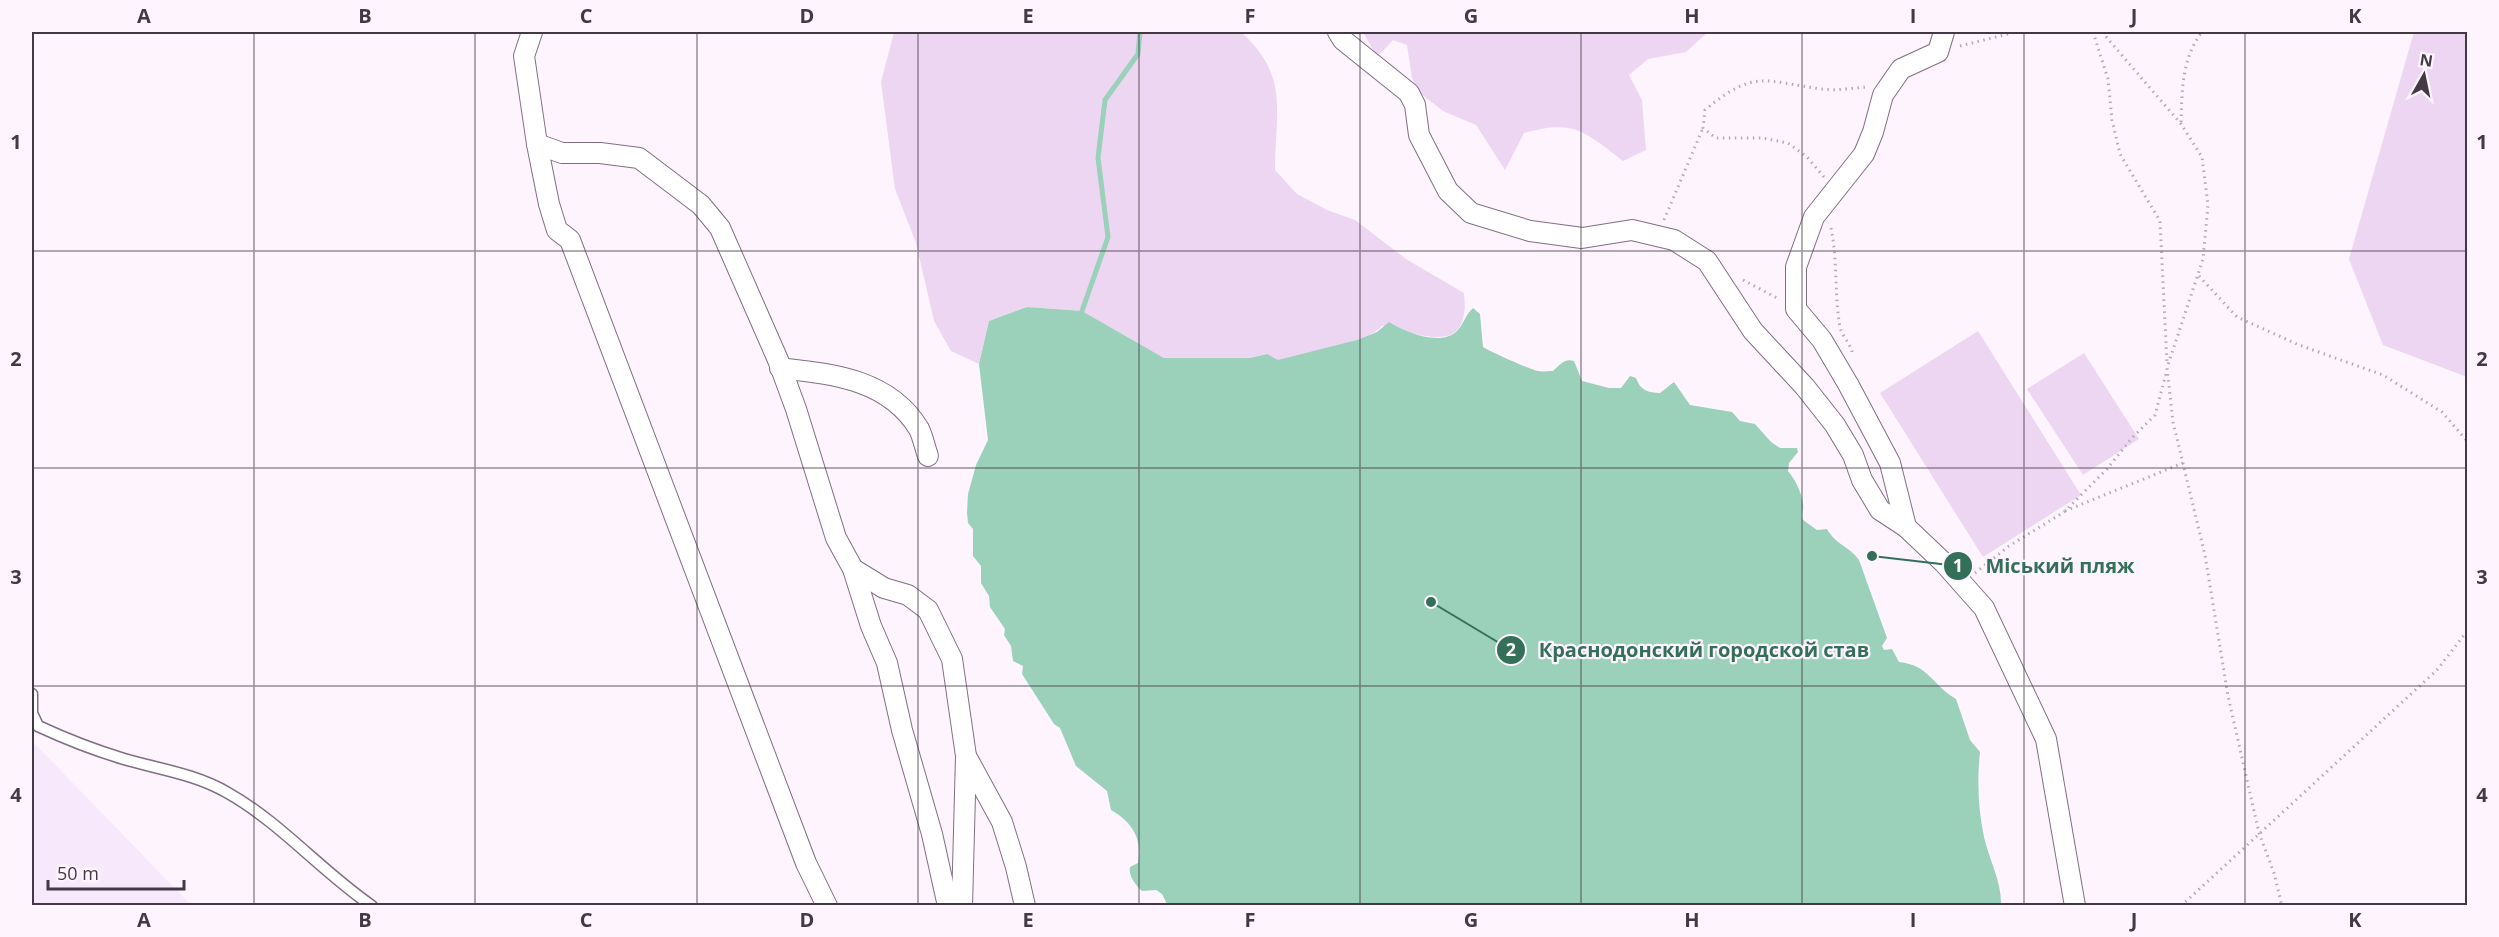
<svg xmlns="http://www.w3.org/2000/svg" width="2499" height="937" viewBox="0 0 2499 937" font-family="'Open Sans',sans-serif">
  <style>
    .built { fill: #f8e8fc }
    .green { fill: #edd6f2 }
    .water { fill: #9bd0ba }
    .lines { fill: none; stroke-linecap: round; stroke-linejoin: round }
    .stream { stroke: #9bd0ba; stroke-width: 5 }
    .service-casing { stroke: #816e85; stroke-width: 13 }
    .minor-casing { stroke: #816e85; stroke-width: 22 }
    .path { stroke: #b3aab4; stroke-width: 3; stroke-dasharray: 1.5 4.5; stroke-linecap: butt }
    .service { stroke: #fff; stroke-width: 10 }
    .minor { stroke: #fff; stroke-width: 20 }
    .grid { fill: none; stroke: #423944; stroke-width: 1.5; stroke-opacity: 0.55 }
    .leader { fill: none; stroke: #346f59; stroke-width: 2 }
    .callout-dot { fill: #346f59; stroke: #fdf4fe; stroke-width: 2 }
    .mark-label { font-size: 18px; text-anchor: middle; font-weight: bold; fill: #fff }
    .callout-label { font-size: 20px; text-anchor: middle; font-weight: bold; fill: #346f59; stroke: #fdf4fe; stroke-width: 4.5; stroke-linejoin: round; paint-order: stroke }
    .neatline { fill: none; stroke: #423944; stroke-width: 2 }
    .grid-label { font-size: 20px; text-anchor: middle; font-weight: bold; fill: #423944 }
  </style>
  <rect width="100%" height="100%" fill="#fdf4fe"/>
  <!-- built -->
  <path class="built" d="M 32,741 L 191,905 L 32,905 Z"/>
  <!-- green -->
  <g class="green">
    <path d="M 894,32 L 1241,32 C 1290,76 1275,112 1275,170 L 1297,194 L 1327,210 L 1355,220 L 1406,259 L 1464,293 C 1471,358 1422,334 1382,326 C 1369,342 1301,355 1278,361 L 1266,354 L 1250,358 L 1164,358 L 1082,311 L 1027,307 L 989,321 L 979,364 L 951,351 L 934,321 L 916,243 L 895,189 L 881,82 Z"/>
    <path d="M 1363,32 L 1708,32 L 1686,52 L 1648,59 L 1629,75 L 1642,100 L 1646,150 L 1623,161 C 1585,132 1574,119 1524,133 L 1505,170 L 1476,125 L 1443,111 L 1420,93 L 1412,78 L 1407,45 L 1393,40 L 1377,57 Z"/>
    <path d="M 2414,32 L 2467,32 L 2467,377 L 2383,345 L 2349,259 Z"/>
    <path d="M 1978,331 L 2081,495 L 1983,557 L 1880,393 Z"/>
    <path d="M 2084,353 L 2139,439 L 2083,475 L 2027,389 Z"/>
  </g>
  <!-- water -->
  <path class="water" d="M 1027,307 L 1082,311 L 1164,358 L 1250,358 L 1267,354 L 1278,360 L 1357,340 L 1377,332 L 1389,322 C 1405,332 1440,347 1457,331 C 1464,324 1465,315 1473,308 L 1480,314 L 1483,347 C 1489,351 1531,370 1538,371 C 1542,372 1548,371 1553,371 C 1560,365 1564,358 1574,361 L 1582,381 L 1609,388 L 1621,388 L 1630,376 L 1636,378 C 1640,390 1648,393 1660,393 L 1674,382 L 1690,405 L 1732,412 L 1740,421 L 1755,424 L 1771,442 L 1780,448 L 1797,448 L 1798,452 L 1789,463 L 1788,471 C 1796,481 1801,491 1803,504 C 1804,510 1801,513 1803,520 L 1817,530 L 1827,529 C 1835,544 1850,547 1859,560 L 1887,638 L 1882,646 L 1884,650 L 1892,649 L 1899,662 C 1929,665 1932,685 1956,699 L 1970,740 L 1980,752 C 1977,781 1978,808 1984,837 C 1989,859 2002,883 2001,905 L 1168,906 L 1162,894 L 1156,890 L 1142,891 C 1136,885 1128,876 1130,867 L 1138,863 C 1143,839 1132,822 1111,810 L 1107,791 L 1076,766 L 1060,728 L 1054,724 L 1022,674 L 1023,666 L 1013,661 L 1011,646 L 1004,635 L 1005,629 L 990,607 L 989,596 L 981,583 L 981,566 L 973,556 L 973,529 L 968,523 L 967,513 L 968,494 L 976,465 L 988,440 L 979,364 L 989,321 Z"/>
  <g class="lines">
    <!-- stream -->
    <path class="stream" d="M 1082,311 L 1108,237 L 1098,158 L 1105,100 L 1138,54 L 1140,32"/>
    <defs>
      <path id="service" d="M 32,694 L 32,713 L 38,726 C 66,739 94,750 124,759 C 158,769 196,774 228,793 C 281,823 321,871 372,906"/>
      <g id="minor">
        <path d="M 532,32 L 524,56 L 537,144 L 549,204 L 557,230 L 570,240 L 806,863 L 827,906"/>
        <path d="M 1338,32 L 1343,40 L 1409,93 L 1415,105 L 1419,135 L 1448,191 L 1471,213 L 1530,231 L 1582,238 L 1632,230 L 1674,240 L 1707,261 L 1753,331 L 1805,387 L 1835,425 L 1853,455 L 1862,480 L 1880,510 L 1906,527"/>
        <path d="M 1944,32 L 1938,52 L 1901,69 L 1883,95 L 1873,132 L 1864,154 L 1814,217 L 1796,267 L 1796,309 L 1822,340 L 1848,384 L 1890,463 L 1906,527 L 1944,563 L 1984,608 L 2046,739 L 2075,906"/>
        <path d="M 537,144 L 562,153 L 600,153 L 639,158 L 701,205 L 720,228 L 778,360 L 796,409 L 836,538 L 853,569 L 871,626 L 887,663 L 902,730 L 932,834 L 948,906"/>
        <path d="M 780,368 C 832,374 889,379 919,429 C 923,437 925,448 928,456"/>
        <path d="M 853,569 L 884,588 L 908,595 L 928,610 L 952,659 L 966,756 L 1002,822 L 1016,867 L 1025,906"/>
        <path d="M 962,906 L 966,756"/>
      </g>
    </defs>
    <!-- service casing -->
    <use href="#service" class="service-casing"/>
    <!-- minor casing -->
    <use href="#minor" class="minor-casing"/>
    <!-- path -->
    <g class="path">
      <path d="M 2093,32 L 2108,79 L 2112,120 L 2120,154 L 2160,221 L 2167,363"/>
      <path d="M 2102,32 L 2181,124 L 2202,157 L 2208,205 L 2203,259 L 2167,368 L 2173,422 L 2205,555 L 2228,696 L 2259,833 L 2274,873 L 2282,906"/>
      <path d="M 1960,46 L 2016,32"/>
      <path d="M 2181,122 C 2182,90 2182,58 2202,32"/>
      <path d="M 1824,177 L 1807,157 L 1788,143 L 1762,138 L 1716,138 L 1703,128 L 1705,110 C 1754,69 1764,81 1821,89 C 1836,91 1853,88 1868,87"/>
      <path d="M 1664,220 L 1703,128"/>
      <path d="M 1831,228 C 1838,261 1834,294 1840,327 C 1842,336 1850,343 1852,352"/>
      <path d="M 2199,276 L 2237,317 L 2299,345 L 2383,375 L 2442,412 L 2468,442"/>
      <path d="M 1743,280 L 1777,298"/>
      <path d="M 2065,511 L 2183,463"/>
      <path d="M 1975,573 L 2009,546 L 2064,512 L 2107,469 L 2131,439 L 2155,415 L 2167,370"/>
      <path d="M 2181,906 L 2437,670 L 2468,630"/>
    </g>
    <!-- service -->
    <use href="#service" class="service"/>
    <!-- minor -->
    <use href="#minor" class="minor"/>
  </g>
  <!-- grid -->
  <path class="grid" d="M 254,32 L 254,906M 475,32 L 475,906M 697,32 L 697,906M 918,32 L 918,906M 1139,32 L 1139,906M 1360,32 L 1360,906M 1581,32 L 1581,906M 1802,32 L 1802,906M 2024,32 L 2024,906M 2245,32 L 2245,906M 32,251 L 2468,251M 32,468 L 2468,468M 32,686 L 2468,686"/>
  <!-- callouts -->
  <path class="leader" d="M1872 556L1958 566M1431 602L1511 650"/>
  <g class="callout-dot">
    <circle cx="1872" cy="556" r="6"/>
    <circle cx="1431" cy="602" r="6"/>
    <circle cx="1958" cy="566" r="15"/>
    <circle cx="1511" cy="650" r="15"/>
  </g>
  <g class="mark-label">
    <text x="1958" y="572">1</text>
    <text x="1511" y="656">2</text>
  </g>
  <g class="callout-label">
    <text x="2060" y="573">Міський пляж</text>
    <text x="1704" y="657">Краснодонский городской став</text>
  </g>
  <!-- border -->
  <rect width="2499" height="937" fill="none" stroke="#fdf4fe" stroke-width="66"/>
  <!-- north arrow -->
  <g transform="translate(2424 75) rotate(9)" stroke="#fdf4fe" stroke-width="4.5" paint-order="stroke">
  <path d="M0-4.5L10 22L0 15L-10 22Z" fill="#423944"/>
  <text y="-9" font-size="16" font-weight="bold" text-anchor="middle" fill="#423944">N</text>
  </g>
  <!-- scale -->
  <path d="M48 880v9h136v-9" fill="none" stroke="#423944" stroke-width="3"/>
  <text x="57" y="880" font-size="18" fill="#423944" stroke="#fdf4fe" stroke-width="4.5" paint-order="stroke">50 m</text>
  <rect x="33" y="33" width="2433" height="871" class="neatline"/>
  <g class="grid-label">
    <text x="144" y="23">A</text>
    <text x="365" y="23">B</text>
    <text x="586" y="23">C</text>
    <text x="807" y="23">D</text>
    <text x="1028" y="23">E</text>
    <text x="1250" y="23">F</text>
    <text x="1471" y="23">G</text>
    <text x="1692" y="23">H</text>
    <text x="1913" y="23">I</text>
    <text x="2134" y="23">J</text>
    <text x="2355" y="23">K</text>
    <text x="16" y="149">1</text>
    <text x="2482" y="149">1</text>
    <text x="16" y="366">2</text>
    <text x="2482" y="366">2</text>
    <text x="16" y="584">3</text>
    <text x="2482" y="584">3</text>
    <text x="16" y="802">4</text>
    <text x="2482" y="802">4</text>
    <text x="144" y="927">A</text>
    <text x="365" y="927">B</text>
    <text x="586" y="927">C</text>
    <text x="807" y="927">D</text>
    <text x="1028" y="927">E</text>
    <text x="1250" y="927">F</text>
    <text x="1471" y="927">G</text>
    <text x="1692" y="927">H</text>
    <text x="1913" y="927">I</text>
    <text x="2134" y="927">J</text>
    <text x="2355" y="927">K</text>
  </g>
</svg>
